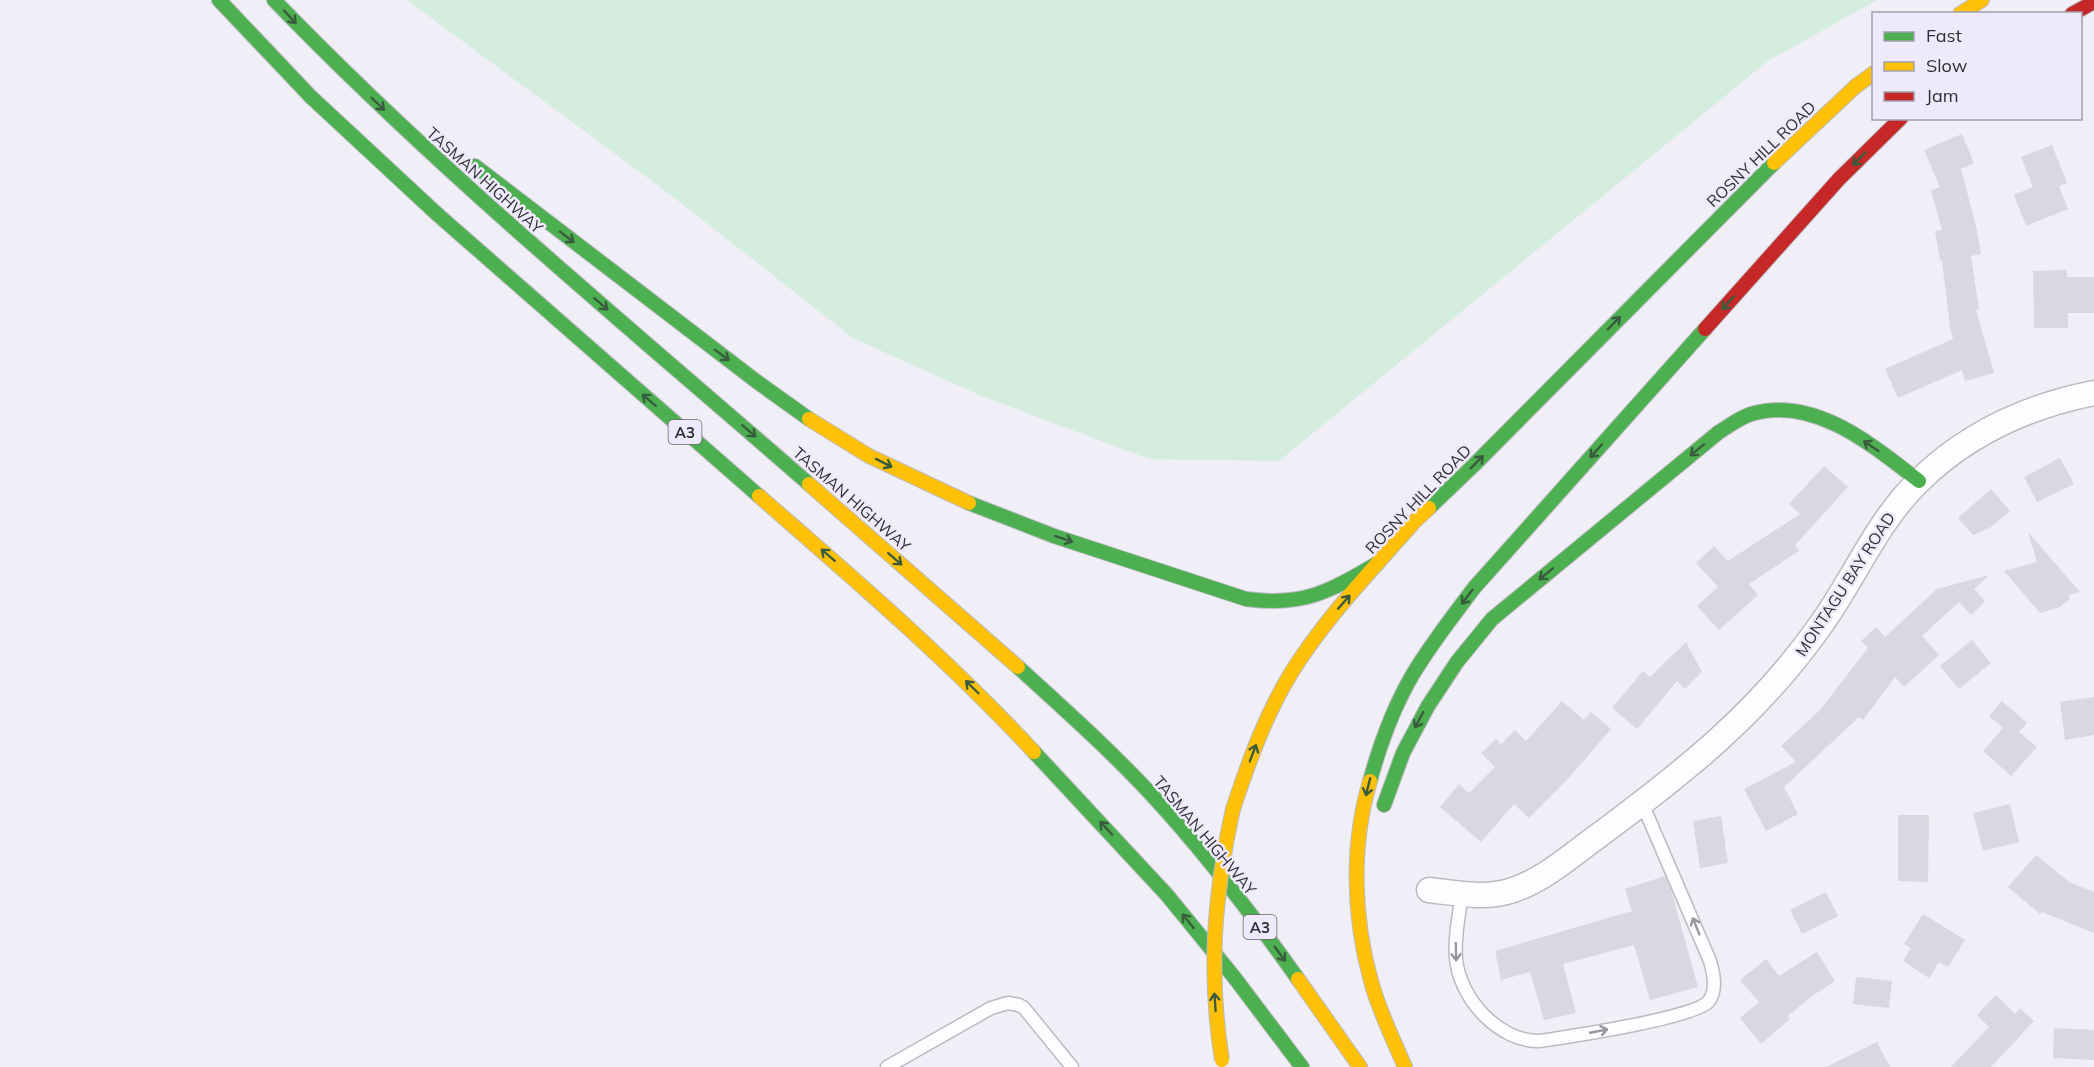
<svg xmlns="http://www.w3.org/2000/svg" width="2094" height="1067" viewBox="0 0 2094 1067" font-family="Mulish,sans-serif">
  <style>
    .green { fill: #d5eddf }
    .building { fill: #d9d7df }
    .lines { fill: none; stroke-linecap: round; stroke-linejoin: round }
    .lane-casing { stroke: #bcbac1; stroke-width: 15 }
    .street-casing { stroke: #bcbac1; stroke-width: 27 }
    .fast-casing { stroke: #bcbac1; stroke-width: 16 }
    .slow-casing { stroke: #bcbac1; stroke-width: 16 }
    .jam-casing { stroke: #bcbac1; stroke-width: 16 }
    .lane { stroke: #fdfcfe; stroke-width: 12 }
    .street { stroke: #fdfcfe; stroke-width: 24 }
    .fast { stroke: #4caf50; stroke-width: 14 }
    .slow { stroke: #ffc107; stroke-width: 14 }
    .jam { stroke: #c62828; stroke-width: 14 }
    .slow-bridge-casing { stroke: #bcbac1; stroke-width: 16; stroke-linecap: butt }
    .slow-bridge { stroke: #ffc107; stroke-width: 14 }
    .oneway { stroke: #3a5c3e }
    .oneway2 { stroke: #97969a }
    .labels { text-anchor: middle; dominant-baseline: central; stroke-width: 5; stroke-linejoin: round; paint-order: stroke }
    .shield { fill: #efeafb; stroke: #6a6770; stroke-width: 1.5 }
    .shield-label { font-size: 15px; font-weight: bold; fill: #312f35 }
    .street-label { font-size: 16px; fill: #312f35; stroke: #efeafb }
  </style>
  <rect width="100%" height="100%" fill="#f0eef7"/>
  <!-- green -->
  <path class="green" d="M 407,0 L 1877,0 L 1768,61 L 1279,461 L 1149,459 L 979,395 L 853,338 L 668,193 Z"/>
  <!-- building -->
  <g class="building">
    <path d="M 1962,134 L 1974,163 L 1961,169 L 1976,226 L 1981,254 L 1971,256 L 1979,310 L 1976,310 L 1994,373 L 1965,381 L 1962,370 L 1898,398 L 1885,369 L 1953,339 L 1950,327 L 1942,261 L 1940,261 L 1935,231 L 1942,230 L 1931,190 L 1940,187 L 1924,150 Z"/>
    <path d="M 2052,145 L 2067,183 L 2059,186 L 2068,209 L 2026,226 L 2014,195 L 2033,187 L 2021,157 Z"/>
    <path d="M 2067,270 L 2067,277 L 2094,277 L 2094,313 L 2068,313 L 2068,328 L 2034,328 L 2033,271 Z"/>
    <path d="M 2060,458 L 2074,484 L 2037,502 L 2024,477 Z"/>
    <path d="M 1824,466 L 1848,487 L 1795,545 L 1799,551 L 1749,584 L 1758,595 L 1719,630 L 1697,606 L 1718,587 L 1696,563 L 1714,546 L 1728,561 L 1800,514 L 1789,504 Z"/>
    <path d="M 1991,489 L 2010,511 L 1991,527 L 1973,535 L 1958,518 Z"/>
    <path d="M 2028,532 L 2080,592 L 2069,595 L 2070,599 L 2060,607 L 2040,613 L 2004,571 L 2037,562 Z"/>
    <path d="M 1989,575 L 1974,589 L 1985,601 L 1971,615 L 1959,602 L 1922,636 L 1939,655 L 1904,687 L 1895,677 L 1863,720 L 1859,717 L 1784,787 L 1798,814 L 1766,831 L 1744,789 L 1796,762 L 1781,746 L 1820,710 L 1868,648 L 1861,641 L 1876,627 L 1885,637 L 1937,589 Z"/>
    <path d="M 1972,640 L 1991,663 L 1959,689 L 1940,666 Z"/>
    <path d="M 1686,642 L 1702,672 L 1685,689 L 1677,681 L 1637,729 L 1612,708 L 1643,671 L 1650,677 Z"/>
    <path d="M 2094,697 L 2094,735 L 2065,740 L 2060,702 Z"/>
    <path d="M 1562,701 L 1584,720 L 1591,712 L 1611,729 L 1566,781 L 1529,818 L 1514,804 L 1481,842 L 1440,807 L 1459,784 L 1469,793 L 1495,767 L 1481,753 L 1496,739 L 1501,744 L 1515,730 L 1526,741 Z"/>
    <path d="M 2002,701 L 2027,723 L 2019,732 L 2037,747 L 2011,776 L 1983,751 L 2003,728 L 1989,716 Z"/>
    <path d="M 2010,804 L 2019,842 L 1983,851 L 1973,813 Z"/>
    <path d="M 1898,815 L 1929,815 L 1928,882 L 1898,881 Z"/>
    <path d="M 1721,816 L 1728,863 L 1700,868 L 1693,821 Z"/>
    <path d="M 2036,855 L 2069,882 L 2094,892 L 2094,933 L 2042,912 L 2040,914 L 2008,887 Z"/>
    <path d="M 1665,876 L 1672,893 L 1698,987 L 1650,1000 L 1634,945 L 1563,964 L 1576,1013 L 1544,1020 L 1530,972 L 1501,980 L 1495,951 L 1632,911 L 1625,889 Z"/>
    <path d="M 1826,892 L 1838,916 L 1802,934 L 1790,910 Z"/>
    <path d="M 1923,914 L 1965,940 L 1948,967 L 1939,962 L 1929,978 L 1903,961 L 1911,948 L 1904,944 Z"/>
    <path d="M 1817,952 L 1835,981 L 1812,996 L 1788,1016 L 1790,1019 L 1761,1044 L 1740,1018 L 1759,1002 L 1740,980 L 1766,959 L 1779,976 Z"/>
    <path d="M 1856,977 L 1892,981 L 1889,1008 L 1853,1004 Z"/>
    <path d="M 1996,995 L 2015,1014 L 2020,1008 L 2034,1021 L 1991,1067 L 1951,1067 L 1989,1027 L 1977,1015 Z"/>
    <path d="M 2054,1028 L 2094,1030 L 2094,1060 L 2053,1058 Z"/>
    <path d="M 1877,1042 L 1890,1067 L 1826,1067 Z"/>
  </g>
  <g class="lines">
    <defs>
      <g id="lane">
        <path d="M 1462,894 C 1459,915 1454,938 1456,959 C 1460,999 1499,1042 1540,1041 C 1567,1037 1696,1018 1709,1001 C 1717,990 1714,974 1710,961 L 1642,803"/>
        <path d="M 887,1067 L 991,1008 L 1008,1003 L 1019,1005 L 1024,1008 L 1072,1067"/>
      </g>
      <path id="street" d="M 1429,890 C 1456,893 1484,899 1510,891 C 1543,881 1570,856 1598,836 C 1683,773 1758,714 1820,626 C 1854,579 1877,521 1919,481 C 1968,433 2028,406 2094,393"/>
      <g id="fast">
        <path d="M 219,0 L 311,97 L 437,214 L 759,496"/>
        <path d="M 274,0 C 441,173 628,326 809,484"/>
        <path d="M 475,166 L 756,381 L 809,419"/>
        <path d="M 969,503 L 1054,536 L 1246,599 C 1304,607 1330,591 1378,563"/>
        <path d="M 1429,508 L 1474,465 L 1774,163"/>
        <path d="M 1018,667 C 1063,708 1109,749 1150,793 C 1204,851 1252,914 1298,979"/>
        <path d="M 1034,752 L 1167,895 L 1234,977 L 1302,1067"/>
        <path d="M 1370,781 C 1380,744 1393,708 1413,674 C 1431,644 1453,616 1474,588 L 1705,329"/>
        <path d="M 1384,805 L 1403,753 L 1428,706 L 1457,662 L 1492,619 L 1719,432 C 1729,426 1739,418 1751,414 C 1814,395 1872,445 1919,481"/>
      </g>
      <g id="slow">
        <path d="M 1960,14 L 1982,0"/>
        <path d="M 1774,163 L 1856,86 L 1874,73"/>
        <path d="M 809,419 L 869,456 L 969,503"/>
        <path d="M 809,484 L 1018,667"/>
        <path d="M 759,496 C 854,579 949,660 1034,752"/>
        <path d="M 1370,781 C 1351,845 1353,917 1371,981 C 1379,1011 1393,1039 1405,1067"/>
        <path d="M 1233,809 C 1249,761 1266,713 1293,670 C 1327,616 1373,569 1415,521 L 1429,508"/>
        <path d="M 1298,979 L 1360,1067"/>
      </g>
      <g id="jam">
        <path d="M 2072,14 L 2094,2"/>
        <path d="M 1705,329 L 1839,179 L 1901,118"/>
      </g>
    </defs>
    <!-- lane casing -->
    <use href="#lane" class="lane-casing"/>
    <!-- street casing -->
    <use href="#street" class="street-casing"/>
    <!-- fast casing -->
    <use href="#fast" class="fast-casing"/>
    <!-- slow casing -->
    <use href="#slow" class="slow-casing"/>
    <!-- jam casing -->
    <use href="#jam" class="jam-casing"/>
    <!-- lane -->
    <use href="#lane" class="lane"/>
    <!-- street -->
    <use href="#street" class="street"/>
    <!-- fast -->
    <use href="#fast" class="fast"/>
    <!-- slow -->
    <use href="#slow" class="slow"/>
    <!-- jam -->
    <use href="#jam" class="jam"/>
    <defs>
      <path id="slow-bridge" d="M 1222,1060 C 1208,973 1214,895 1233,809"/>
    </defs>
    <!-- slow-bridge casing -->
    <use href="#slow-bridge" class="slow-bridge-casing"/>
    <!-- slow-bridge -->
    <use href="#slow-bridge" class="slow-bridge"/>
  </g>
  <!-- one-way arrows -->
  <defs><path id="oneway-shaft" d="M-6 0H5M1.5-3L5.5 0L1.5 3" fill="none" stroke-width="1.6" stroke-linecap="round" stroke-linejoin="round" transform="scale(1.5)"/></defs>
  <g class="oneway">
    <use href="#oneway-shaft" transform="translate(290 17) rotate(47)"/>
    <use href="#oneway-shaft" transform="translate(378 104) rotate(44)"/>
    <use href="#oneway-shaft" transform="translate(1859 159) rotate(134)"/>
    <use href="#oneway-shaft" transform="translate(567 237) rotate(38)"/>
    <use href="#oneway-shaft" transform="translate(1728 303) rotate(132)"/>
    <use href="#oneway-shaft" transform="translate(601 304) rotate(41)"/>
    <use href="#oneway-shaft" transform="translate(1614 323) rotate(-46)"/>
    <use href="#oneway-shaft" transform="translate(722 355) rotate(37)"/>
    <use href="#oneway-shaft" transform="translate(649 400) rotate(-139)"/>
    <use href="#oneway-shaft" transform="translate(749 431) rotate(41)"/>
    <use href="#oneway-shaft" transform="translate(1871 446) rotate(-146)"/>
    <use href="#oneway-shaft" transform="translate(1697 450) rotate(141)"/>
    <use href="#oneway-shaft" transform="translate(1596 451) rotate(132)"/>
    <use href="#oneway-shaft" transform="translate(1477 462) rotate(-45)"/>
    <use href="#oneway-shaft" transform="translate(884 463) rotate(27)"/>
    <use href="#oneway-shaft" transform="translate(1064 539) rotate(18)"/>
    <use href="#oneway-shaft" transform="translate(828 555) rotate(-139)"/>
    <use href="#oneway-shaft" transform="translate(895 559) rotate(41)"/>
    <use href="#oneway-shaft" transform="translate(1546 574) rotate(141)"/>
    <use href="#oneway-shaft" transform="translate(1467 597) rotate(127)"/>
    <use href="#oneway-shaft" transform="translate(1344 602) rotate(-49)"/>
    <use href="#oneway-shaft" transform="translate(972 687) rotate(-136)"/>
    <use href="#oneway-shaft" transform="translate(1419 720) rotate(118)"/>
    <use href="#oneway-shaft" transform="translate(1253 753) rotate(-69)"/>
    <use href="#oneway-shaft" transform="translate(1368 787) rotate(104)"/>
    <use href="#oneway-shaft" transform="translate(1106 828) rotate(-133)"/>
    <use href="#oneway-shaft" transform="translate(1188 921) rotate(-129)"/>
    <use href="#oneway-shaft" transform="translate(1280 954) rotate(54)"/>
    <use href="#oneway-shaft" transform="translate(1215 1002) rotate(-94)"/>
  </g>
  <g class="oneway2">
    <use href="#oneway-shaft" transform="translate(1696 926) rotate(-112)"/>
    <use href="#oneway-shaft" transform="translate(1456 952) rotate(89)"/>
    <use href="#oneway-shaft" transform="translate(1599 1031) rotate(-11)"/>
  </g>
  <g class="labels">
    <!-- shield labels -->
    <g class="shield">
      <rect x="668.5" y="420" width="33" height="24" rx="4.5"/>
      <rect x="1243.5" y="915" width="33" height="24" rx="4.5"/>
    </g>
    <g class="shield-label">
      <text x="685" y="432">A3</text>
      <text x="1260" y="927">A3</text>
    </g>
    <!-- street labels -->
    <g class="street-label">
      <text transform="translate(1761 154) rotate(-44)">ROSNY HILL ROAD</text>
      <text transform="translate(485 180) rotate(42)">TASMAN HIGHWAY</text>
      <text transform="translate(852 499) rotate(41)">TASMAN HIGHWAY</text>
      <text transform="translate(1418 499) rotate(-46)">ROSNY HILL ROAD</text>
      <text transform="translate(1845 584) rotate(-57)">MONTAGU BAY ROAD</text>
      <text transform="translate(1205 835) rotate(50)">TASMAN HIGHWAY</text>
    </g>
  </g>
  <!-- legend -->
  <rect x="1872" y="12" width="210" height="108" fill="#efeafb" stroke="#a39fac" stroke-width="1.5"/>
  <rect x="1884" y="32" width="30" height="9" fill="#4caf50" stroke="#a39fac" stroke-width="1.5"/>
  <text x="1926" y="42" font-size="18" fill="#312f35">Fast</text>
  <rect x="1884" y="62" width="30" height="9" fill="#ffc107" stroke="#a39fac" stroke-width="1.5"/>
  <text x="1926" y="72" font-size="18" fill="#312f35">Slow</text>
  <rect x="1884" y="92" width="30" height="9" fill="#c62828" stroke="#a39fac" stroke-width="1.5"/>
  <text x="1926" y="102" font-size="18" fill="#312f35">Jam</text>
</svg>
